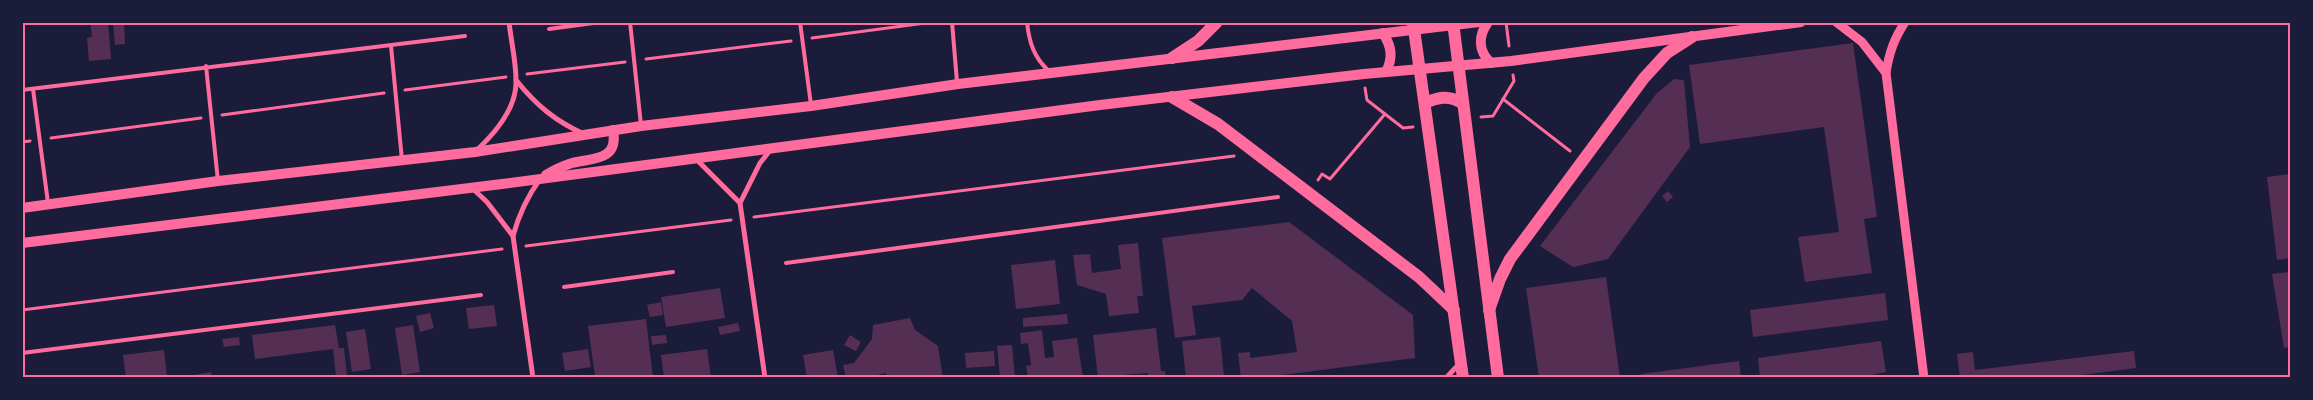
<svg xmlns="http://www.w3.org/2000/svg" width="2313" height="400" viewBox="0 0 2313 400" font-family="Poppins,sans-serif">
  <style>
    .building { fill: #542f53 }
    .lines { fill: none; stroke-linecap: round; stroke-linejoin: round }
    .path { stroke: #ff6b9d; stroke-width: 3 }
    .service { stroke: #ff6b9d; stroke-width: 4 }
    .minor { stroke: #ff6b9d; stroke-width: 5 }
    .tertiary { stroke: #ff6b9d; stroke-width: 9 }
    .secondary { stroke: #ff6b9d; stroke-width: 10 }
    .primary { stroke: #ff6b9d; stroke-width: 12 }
    .neatline { fill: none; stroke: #ff6b9d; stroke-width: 2 }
  </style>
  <rect width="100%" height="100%" fill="#1b1b3a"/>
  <!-- building -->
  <g class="building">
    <path d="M 90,22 L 108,22 L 111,59 L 89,61 L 87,38 L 92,37 Z"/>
    <path d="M 113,22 L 124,22 L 125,44 L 115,45 Z"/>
    <path d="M 1853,43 L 1877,217 L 1864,219 L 1872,273 L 1805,282 L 1798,237 L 1839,232 L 1824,127 L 1700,144 L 1689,65 Z"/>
    <path d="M 1674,79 L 1684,80 L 1690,147 L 1608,259 L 1573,267 L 1540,246 L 1657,93 Z"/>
    <path d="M 2290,174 L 2290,258 L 2277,260 L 2267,177 Z"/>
    <path d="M 1668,191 L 1673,197 L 1667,202 L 1662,196 Z"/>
    <path d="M 1289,222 L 1413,315 L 1415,358 L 1259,378 L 1241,378 L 1238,353 L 1250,352 L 1250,358 L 1297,352 L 1292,321 L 1252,288 L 1242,300 L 1192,306 L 1196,335 L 1175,338 L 1162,238 Z"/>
    <path d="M 1138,243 L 1143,296 L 1137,296 L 1139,313 L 1109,316 L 1106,294 L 1077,285 L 1073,255 L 1090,254 L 1092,273 L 1121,269 L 1118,245 Z"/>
    <path d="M 1055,260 L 1060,304 L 1016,309 L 1011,265 Z"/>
    <path d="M 2290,272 L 2290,347 L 2284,348 L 2272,274 Z"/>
    <path d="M 1606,277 L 1620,378 L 1539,378 L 1526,288 Z"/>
    <path d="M 720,288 L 725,318 L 666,327 L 661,297 Z"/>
    <path d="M 1885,293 L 1888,320 L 1753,337 L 1750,310 Z"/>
    <path d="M 661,302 L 663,315 L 650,317 L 647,305 Z"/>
    <path d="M 494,305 L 497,326 L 469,329 L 466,308 Z"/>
    <path d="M 430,313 L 434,328 L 420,332 L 416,316 Z"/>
    <path d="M 1067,314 L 1068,324 L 1023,327 L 1023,318 Z"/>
    <path d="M 910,318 L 915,330 L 938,346 L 943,378 L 887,378 L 886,373 L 873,376 L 872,378 L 846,378 L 843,365 L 854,363 L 872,339 L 873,325 Z"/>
    <path d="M 646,319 L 653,378 L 589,378 L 595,376 L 588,326 Z"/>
    <path d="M 738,323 L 740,331 L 720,335 L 718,327 Z"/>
    <path d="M 335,325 L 339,348 L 344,348 L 347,376 L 336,377 L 333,349 L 255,359 L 252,335 Z"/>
    <path d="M 413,325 L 420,372 L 402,375 L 395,328 Z"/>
    <path d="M 1156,328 L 1161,371 L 1165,371 L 1166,378 L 1148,378 L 1148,373 L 1122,375 L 1122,378 L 1098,378 L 1093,335 Z"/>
    <path d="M 365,329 L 371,369 L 352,372 L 346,332 Z"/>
    <path d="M 1042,330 L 1045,358 L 1054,357 L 1052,341 L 1077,338 L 1083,378 L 1028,378 L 1026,366 L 1031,365 L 1028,343 L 1021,344 L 1020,333 Z"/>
    <path d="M 666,335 L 667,343 L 652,345 L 651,336 Z"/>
    <path d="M 850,335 L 861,342 L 856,351 L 844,345 Z"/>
    <path d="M 239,337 L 240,345 L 224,347 L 222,339 Z"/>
    <path d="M 1220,337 L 1224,376 L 1186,378 L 1182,341 Z"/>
    <path d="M 1881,341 L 1886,372 L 1856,378 L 1760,378 L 1758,358 Z"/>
    <path d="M 1012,345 L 1015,378 L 1000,378 L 997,346 Z"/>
    <path d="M 588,349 L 591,367 L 565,371 L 562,353 Z"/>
    <path d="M 707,349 L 711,378 L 664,378 L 661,355 Z"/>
    <path d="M 164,350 L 167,377 L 126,378 L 123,355 Z"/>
    <path d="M 833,350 L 838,378 L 807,378 L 803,355 Z"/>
    <path d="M 994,351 L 995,366 L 966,368 L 965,353 Z"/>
    <path d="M 2134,351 L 2136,368 L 2058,378 L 1960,378 L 1957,354 L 1973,352 L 1975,370 Z"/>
    <path d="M 1739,361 L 1741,378 L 1641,378 L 1641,374 Z"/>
    <path d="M 211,372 L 212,378 L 194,378 L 194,375 Z"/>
  </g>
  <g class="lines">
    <!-- path -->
    <g class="path">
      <path d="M 1506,22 L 1509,46"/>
      <path d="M 812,38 L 933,22"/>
      <path d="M 646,59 L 791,41"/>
      <path d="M 527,74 L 625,62"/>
      <path d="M 1365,88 L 1367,100 L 1403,128 L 1413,127"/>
      <path d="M 405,90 L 506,77"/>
      <path d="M 1503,99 L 1570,151"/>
      <path d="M 222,115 L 384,93"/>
      <path d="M 1481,117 L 1493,116 L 1514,81 L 1513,75"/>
      <path d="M 51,138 L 201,118"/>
      <path d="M 22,142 L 30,141"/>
      <path d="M 1318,180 L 1322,174 L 1330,179 L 1385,114"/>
      <path d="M 754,217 L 1234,156"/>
      <path d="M 526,246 L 731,220"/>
      <path d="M 22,310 L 502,249"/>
    </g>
    <!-- service -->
    <g class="service">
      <path d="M 630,22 L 641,125"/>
      <path d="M 800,22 L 811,105"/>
      <path d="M 952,22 L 957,82"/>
      <path d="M 1027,22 C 1029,42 1034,58 1049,71"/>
      <path d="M 549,29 L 601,22"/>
      <path d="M 391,46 L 402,160"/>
      <path d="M 206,66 L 218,181"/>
      <path d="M 33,89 L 48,203"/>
      <path d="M 22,90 L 465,36"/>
      <path d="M 786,263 L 1278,197"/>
      <path d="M 564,287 L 673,272"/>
      <path d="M 22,353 L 481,295"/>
    </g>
    <!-- minor -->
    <g class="minor">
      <path d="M 516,80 C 536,105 555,121 584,134"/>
      <path d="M 478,149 C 496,132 517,107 516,80 C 516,61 511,41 509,22"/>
      <path d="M 696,159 L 740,203"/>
      <path d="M 472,188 L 487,202 L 513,236"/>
      <path d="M 533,378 L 513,236 C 519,214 527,197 540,179"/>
      <path d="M 765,378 L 740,203 L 760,163 L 772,148"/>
      <path d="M 1446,378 L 1459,364"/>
    </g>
    <!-- tertiary -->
    <g class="tertiary">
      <path d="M 1836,22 L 1862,42 L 1886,73"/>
      <path d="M 1905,22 C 1894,39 1889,53 1886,73 L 1924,378"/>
    </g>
    <!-- secondary -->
    <g class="secondary">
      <path d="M 1488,22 C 1478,36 1478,51 1491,63"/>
      <path d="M 1383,33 C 1392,47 1393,58 1386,72"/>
      <path d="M 546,175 C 554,170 563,166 572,163 C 593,158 619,161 613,130"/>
      <path d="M 22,208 L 218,181 L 475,152 L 641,126 L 811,106 L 958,84 L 1479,22"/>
      <path d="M 22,243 L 502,184 L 1100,105 L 1364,74 L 1511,61 L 1801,22"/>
    </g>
    <!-- primary -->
    <g class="primary">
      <path d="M 1413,22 L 1463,378"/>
      <path d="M 1453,22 L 1498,378"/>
      <path d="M 1172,58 L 1198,41 L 1217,22"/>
      <path d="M 1172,97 L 1218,124 L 1419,277 L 1454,310"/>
      <path d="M 1425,103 C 1438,97 1449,95 1462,103"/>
      <path d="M 1489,310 L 1500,279 L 1510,259 L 1644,78 L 1667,53 L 1692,37"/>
    </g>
  </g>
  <!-- border -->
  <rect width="2313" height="400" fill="none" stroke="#1b1b3a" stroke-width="48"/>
  <rect x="24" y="24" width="2265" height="352" class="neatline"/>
</svg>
